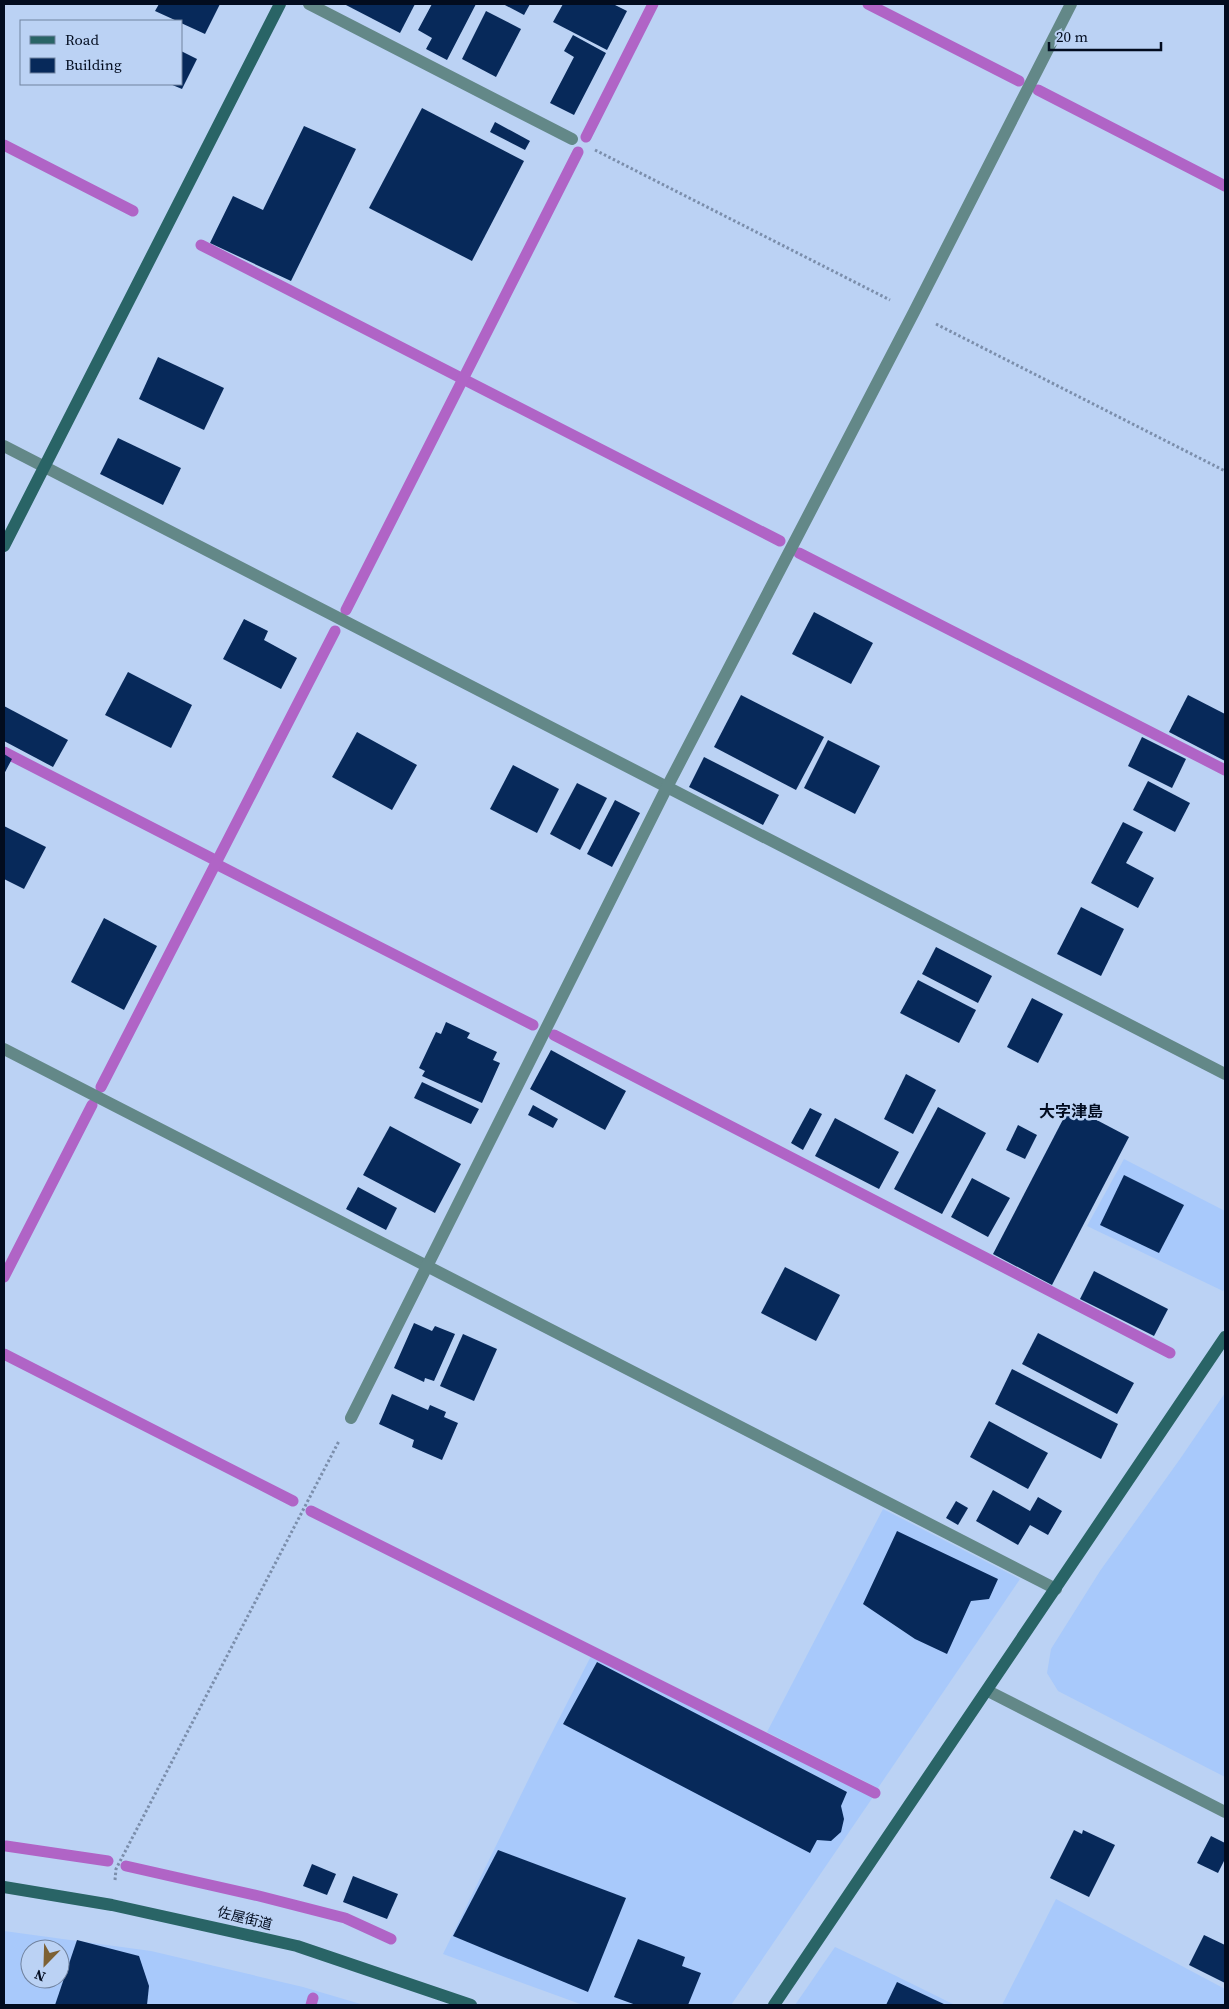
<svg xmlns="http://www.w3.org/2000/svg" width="1229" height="2009" viewBox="0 0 1229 2009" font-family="'Source Serif 4','Noto Sans JP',serif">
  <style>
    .built { fill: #a8c9fb; fill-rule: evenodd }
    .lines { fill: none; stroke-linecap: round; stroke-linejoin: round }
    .stream { stroke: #b064c6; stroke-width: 11 }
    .building { fill: #07295a }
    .path { stroke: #7b8eab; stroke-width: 3; stroke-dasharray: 2.5 2.5; stroke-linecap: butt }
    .street { stroke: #638888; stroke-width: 12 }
    .secondary { stroke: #296466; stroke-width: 12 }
    .labels { text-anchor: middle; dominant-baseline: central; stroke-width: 5; stroke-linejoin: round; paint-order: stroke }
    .street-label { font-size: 14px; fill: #020c1f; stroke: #bbd2f4 }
    .quarter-label { font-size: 16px; font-weight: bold; fill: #020c1f; stroke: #bbd2f4 }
  </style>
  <rect width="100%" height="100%" fill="#bbd2f4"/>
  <!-- built -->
  <g class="built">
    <path d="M 1124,1159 L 1225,1211 L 1225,1288 L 1223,1291 L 1087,1226 Z"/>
    <path d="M 1225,1393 L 1225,1777 L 1058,1691 L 1047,1673 L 1051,1649 L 1100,1571 L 1180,1459 Z"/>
    <path d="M 883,1509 L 1020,1579 L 878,1788 L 767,1732 Z"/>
    <path d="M 591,1656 L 873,1797 L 731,2005 L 583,2005 L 443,1954 L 536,1764 Z"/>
    <path d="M 1056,1899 L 1225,1989 L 1225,2005 L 1002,2005 Z"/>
    <path d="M 4,1931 L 151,1951 L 303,1987 L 364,2005 L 4,2005 ZM 30,1949 L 60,1949 L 60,1979 L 30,1979 Z"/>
    <path d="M 835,1947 L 892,1974 L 955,2005 L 795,2005 Z"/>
  </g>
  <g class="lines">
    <!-- stream -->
    <g class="stream">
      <path d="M 868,4 L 1019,81"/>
      <path d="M 1038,90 L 1225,186"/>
      <path d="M 586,137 L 653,4"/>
      <path d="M 4,145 L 133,211"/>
      <path d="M 201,245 L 780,541"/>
      <path d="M 799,553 L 1225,770"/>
      <path d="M 346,610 L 578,152"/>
      <path d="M 4,752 L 217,861"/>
      <path d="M 216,864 L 533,1025"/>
      <path d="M 554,1035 L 1170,1353"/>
      <path d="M 101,1087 L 335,631"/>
      <path d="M 4,1277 L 92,1105"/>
      <path d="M 4,1354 L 293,1501"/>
      <path d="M 311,1511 L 875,1793"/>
      <path d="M 6,1846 L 108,1861"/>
      <path d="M 126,1866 L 259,1896 L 345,1918 L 391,1939"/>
      <path d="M 311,2005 L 313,1998"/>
    </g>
  </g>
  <!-- building -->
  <g class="building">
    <path d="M 159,4 L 220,4 L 205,34 L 181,23 L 181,21 L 177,21 L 155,11 Z"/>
    <path d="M 344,4 L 415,4 L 400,33 Z"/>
    <path d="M 432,4 L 476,4 L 447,60 L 426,49 L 432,38 L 418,30 Z"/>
    <path d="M 503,4 L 530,4 L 524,15 Z"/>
    <path d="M 563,4 L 613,4 L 627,11 L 607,50 L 553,22 Z"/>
    <path d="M 486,11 L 521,29 L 496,77 L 462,59 Z"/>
    <path d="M 573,35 L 606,53 L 574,115 L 550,103 L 574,57 L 564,51 Z"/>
    <path d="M 181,51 L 197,59 L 182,89 L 170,84 L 181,84 Z"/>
    <path d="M 422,108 L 524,161 L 472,261 L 369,208 Z"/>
    <path d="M 495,122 L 530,141 L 525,150 L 490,132 Z"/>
    <path d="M 304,126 L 356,149 L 291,281 L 210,243 L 233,196 L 263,210 Z"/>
    <path d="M 158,357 L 224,388 L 204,430 L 139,399 Z"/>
    <path d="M 118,438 L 181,468 L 163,505 L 100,474 Z"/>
    <path d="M 814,612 L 873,643 L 851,684 L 792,654 Z"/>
    <path d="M 244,619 L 268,631 L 264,640 L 297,658 L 281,689 L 223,659 Z"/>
    <path d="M 128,672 L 192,705 L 171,748 L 105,715 Z"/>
    <path d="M 741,695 L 824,737 L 796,790 L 714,747 Z"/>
    <path d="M 1188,695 L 1225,714 L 1225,761 L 1169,732 Z"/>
    <path d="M 4,706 L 68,740 L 53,767 L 4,741 Z"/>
    <path d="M 357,732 L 417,765 L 392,810 L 332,777 Z"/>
    <path d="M 1142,737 L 1186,759 L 1172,788 L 1128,766 Z"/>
    <path d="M 828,740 L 880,766 L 855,814 L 804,788 Z"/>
    <path d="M 4,754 L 12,759 L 4,774 Z"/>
    <path d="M 704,757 L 779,795 L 763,825 L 689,787 Z"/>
    <path d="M 513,765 L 559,789 L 537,833 L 490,809 Z"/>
    <path d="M 1148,781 L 1190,803 L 1175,832 L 1133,810 Z"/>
    <path d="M 577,783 L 607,798 L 580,850 L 550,834 Z"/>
    <path d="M 615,800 L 640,813 L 612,867 L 587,854 Z"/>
    <path d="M 1123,822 L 1143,832 L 1126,863 L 1154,878 L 1138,908 L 1091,883 Z"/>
    <path d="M 4,826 L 46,847 L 24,889 L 4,879 Z"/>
    <path d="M 1081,907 L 1124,929 L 1101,976 L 1057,954 Z"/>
    <path d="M 104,918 L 157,946 L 124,1010 L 71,982 Z"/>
    <path d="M 936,947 L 992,976 L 978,1003 L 922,974 Z"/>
    <path d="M 918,980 L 976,1010 L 959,1043 L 900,1013 Z"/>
    <path d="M 1032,998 L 1063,1014 L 1038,1063 L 1007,1047 Z"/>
    <path d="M 446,1022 L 470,1033 L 467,1038 L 497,1052 L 493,1060 L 500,1063 L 482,1103 L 422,1076 L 425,1071 L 419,1068 L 436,1032 L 441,1034 Z"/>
    <path d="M 551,1050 L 626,1091 L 605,1130 L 530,1089 Z"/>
    <path d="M 906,1074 L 936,1090 L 913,1134 L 884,1119 Z"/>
    <path d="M 422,1082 L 479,1109 L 471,1124 L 414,1098 Z"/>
    <path d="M 533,1105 L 558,1119 L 553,1128 L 528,1115 Z"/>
    <path d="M 1070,1106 L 1129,1137 L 1052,1285 L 993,1254 Z"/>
    <path d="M 938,1107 L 986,1133 L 942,1214 L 894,1189 Z"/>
    <path d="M 810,1108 L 822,1114 L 803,1150 L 791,1143 Z"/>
    <path d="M 835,1118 L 899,1152 L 879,1189 L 815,1156 Z"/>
    <path d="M 1018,1125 L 1037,1135 L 1025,1159 L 1006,1150 Z"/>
    <path d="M 390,1126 L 461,1164 L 435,1213 L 363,1175 Z"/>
    <path d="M 1124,1175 L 1184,1205 L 1159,1253 L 1100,1225 Z"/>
    <path d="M 972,1178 L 1010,1198 L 988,1237 L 951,1217 Z"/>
    <path d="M 358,1187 L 397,1208 L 386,1230 L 346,1209 Z"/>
    <path d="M 785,1267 L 840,1295 L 816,1341 L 761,1313 Z"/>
    <path d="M 1094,1271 L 1168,1309 L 1154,1336 L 1080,1299 Z"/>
    <path d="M 414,1323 L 432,1331 L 435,1326 L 455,1334 L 434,1381 L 425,1378 L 424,1382 L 394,1368 Z"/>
    <path d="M 1038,1333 L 1134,1383 L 1117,1414 L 1022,1364 Z"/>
    <path d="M 463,1334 L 497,1349 L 474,1401 L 440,1386 Z"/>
    <path d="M 1012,1369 L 1118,1424 L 1101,1459 L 995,1404 Z"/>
    <path d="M 392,1394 L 428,1410 L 430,1405 L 446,1412 L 444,1417 L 458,1423 L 442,1460 L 412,1447 L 414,1440 L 379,1424 Z"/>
    <path d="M 989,1421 L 1048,1453 L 1028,1489 L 970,1457 Z"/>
    <path d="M 993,1490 L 1030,1511 L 1038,1497 L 1062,1511 L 1048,1535 L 1030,1525 L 1018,1545 L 976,1521 Z"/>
    <path d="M 956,1501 L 968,1508 L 958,1525 L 946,1518 Z"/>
    <path d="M 897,1531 L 998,1579 L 989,1599 L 971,1601 L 947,1654 L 915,1639 L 863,1604 Z"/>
    <path d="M 597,1662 L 847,1792 L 841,1806 L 844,1819 L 841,1832 L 831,1841 L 817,1840 L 810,1853 L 563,1724 Z"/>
    <path d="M 1074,1830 L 1082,1834 L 1083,1830 L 1115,1845 L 1089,1897 L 1050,1878 Z"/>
    <path d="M 1211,1836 L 1225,1843 L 1225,1859 L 1218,1873 L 1197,1863 Z"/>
    <path d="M 498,1850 L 626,1898 L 588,1992 L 453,1936 Z"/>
    <path d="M 312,1864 L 336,1874 L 327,1895 L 303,1886 Z"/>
    <path d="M 353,1876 L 398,1894 L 387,1919 L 343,1902 Z"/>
    <path d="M 1204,1935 L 1225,1945 L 1225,1983 L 1189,1965 Z"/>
    <path d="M 638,1939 L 685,1957 L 682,1966 L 701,1973 L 688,2005 L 636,2005 L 614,1997 Z"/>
    <path d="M 77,1940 L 139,1956 L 149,1986 L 147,2005 L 55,2005 Z"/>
    <path d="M 897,1982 L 946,2005 L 886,2005 Z"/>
  </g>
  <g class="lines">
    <!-- path -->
    <g class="path">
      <path d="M 595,150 L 890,300"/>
      <path d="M 936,324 L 1225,471"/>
      <path d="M 115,1880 L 116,1869 L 339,1441"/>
    </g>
    <!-- street -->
    <g class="street">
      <path d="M 309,4 L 572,139"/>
      <path d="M 4,446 C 411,656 818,866 1225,1074"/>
      <path d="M 4,1049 L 1056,1589"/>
      <path d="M 351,1418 L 666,789 L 914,312 L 1071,4"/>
      <path d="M 988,1691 L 1225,1812"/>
    </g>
    <!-- secondary -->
    <g class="secondary">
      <path d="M 4,546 L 280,4"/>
      <path d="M 4,1887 L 112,1905 L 297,1946 L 471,2005"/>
      <path d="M 774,2005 L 1225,1337"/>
    </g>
  </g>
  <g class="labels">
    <!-- street labels -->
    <g class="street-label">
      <text transform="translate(245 1918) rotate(14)">佐屋街道</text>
    </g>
    <!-- quarter labels -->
    <g class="quarter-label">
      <text x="1071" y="1111">大字津島</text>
    </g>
  </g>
  <!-- border -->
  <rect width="1229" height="2009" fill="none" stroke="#020c1f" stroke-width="10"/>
  <!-- legend -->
  <rect x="20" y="20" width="162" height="65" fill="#bbd2f4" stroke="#71839f"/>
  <rect x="30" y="36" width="25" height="8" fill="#296466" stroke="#71839f"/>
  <text x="65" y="45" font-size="15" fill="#020c1f">Road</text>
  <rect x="30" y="58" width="25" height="15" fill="#07295a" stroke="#71839f"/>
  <text x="65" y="70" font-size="15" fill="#020c1f">Building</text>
  <!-- north arrow -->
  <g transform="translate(45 1964) rotate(203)"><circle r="24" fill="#bbd2f4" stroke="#71839f"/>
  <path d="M0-4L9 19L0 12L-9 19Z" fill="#7d6134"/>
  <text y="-8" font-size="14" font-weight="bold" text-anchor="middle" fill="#020c1f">N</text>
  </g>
  <!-- scale -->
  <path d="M1049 42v8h112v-8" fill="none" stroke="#020c1f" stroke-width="2.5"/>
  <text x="1056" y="42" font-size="15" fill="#020c1f" stroke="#bbd2f4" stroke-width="4" paint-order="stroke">20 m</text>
</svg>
